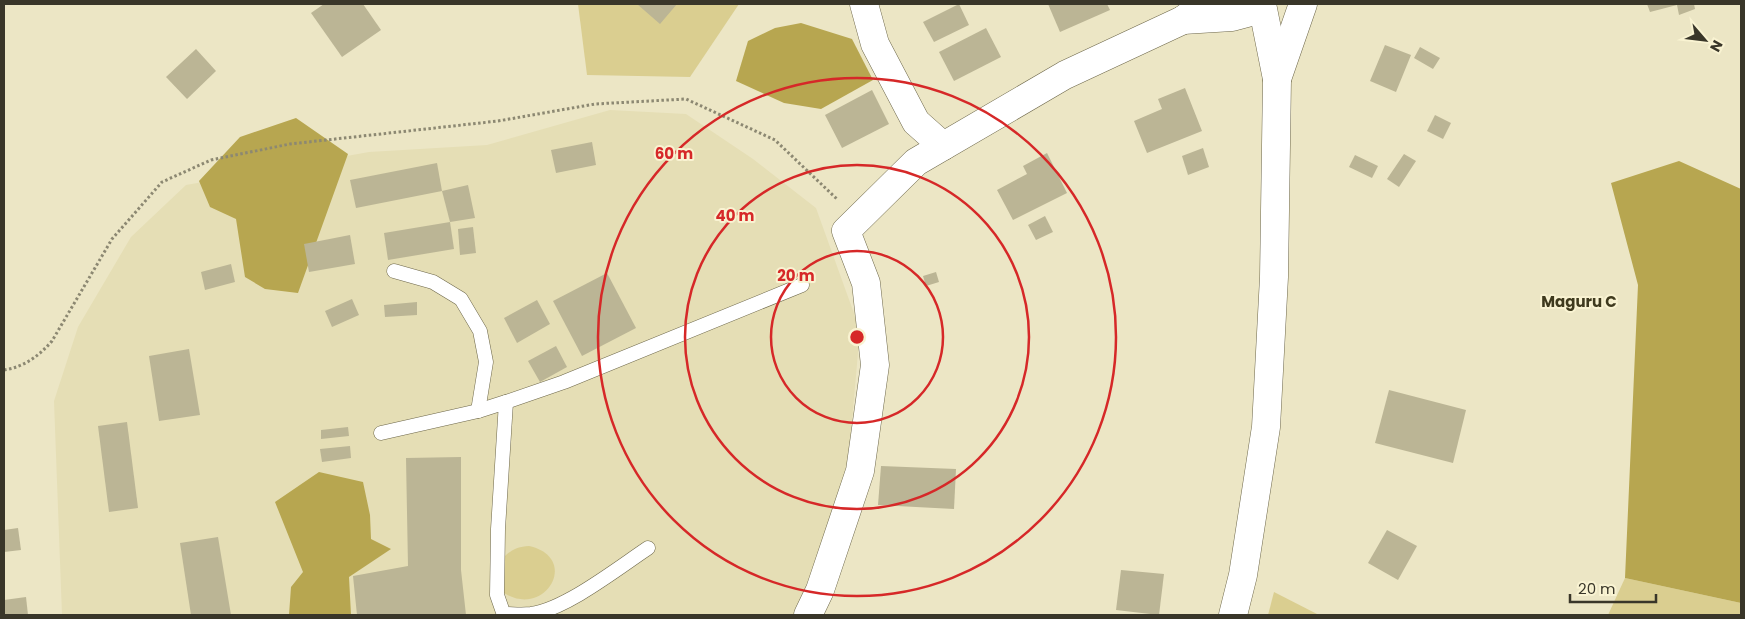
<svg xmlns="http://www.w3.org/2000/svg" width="1745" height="619" viewBox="0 0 1745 619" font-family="Poppins,sans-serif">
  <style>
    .built { fill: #e5deb5 }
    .green { fill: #dace90 }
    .forest { fill: #b7a650 }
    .building { fill: #bbb595 }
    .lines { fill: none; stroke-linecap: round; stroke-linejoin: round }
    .lane-casing { stroke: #6d674a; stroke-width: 15 }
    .street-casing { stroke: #6d674a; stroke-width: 29 }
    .secondary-casing { stroke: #6d674a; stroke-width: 29 }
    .path { stroke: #8c8872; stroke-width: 3; stroke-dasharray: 2.5 2.5; stroke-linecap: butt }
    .lane { stroke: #fff; stroke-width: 14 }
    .street { stroke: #fff; stroke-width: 28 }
    .secondary { stroke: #fff; stroke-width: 28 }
    .ring { fill: none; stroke: #d62828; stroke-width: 2.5 }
    .labels { text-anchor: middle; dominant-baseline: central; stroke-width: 4; stroke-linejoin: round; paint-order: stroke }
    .quarter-label { font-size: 15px; font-weight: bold; fill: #3f3a1e; stroke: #f9f3d2 }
    .centre { fill: #d62828; stroke: #f9f3d2; stroke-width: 2.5 }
    .ring-label { font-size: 15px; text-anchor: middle; font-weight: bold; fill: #d62828; stroke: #f9f3d2; stroke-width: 4; stroke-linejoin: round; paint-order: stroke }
  </style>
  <rect width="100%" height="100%" fill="#ece6c5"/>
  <!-- built -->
  <path class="built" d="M 610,110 L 686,114 L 753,159 L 816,208 L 860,330 L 848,466 L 805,591 L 793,615 L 62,615 L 54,401 L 78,327 L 131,237 L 186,185 L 369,152 L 487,145 Z"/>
  <!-- green -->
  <g class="green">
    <path d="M 578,4 L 739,4 L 690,77 L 587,75 Z"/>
    <path d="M 529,546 C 581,558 545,619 504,593 L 504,557 C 512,549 518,547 529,546 Z"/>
    <path d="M 1625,578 L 1741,603 L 1741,615 L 1608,615 Z"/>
    <path d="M 1274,592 L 1319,615 L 1268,615 Z"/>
  </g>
  <!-- forest -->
  <g class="forest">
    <path d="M 801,23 L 852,39 L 873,80 L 821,109 L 784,103 L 736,81 L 748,41 L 775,28 Z"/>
    <path d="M 296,118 L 348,154 L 298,293 L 265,289 L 245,277 L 236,219 L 210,207 L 199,181 L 240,137 Z"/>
    <path d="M 1679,161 L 1741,189 L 1741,603 L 1625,578 L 1638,285 L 1611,183 Z"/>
    <path d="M 319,472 L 363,482 L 370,515 L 371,539 L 391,549 L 349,577 L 351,615 L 289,615 L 291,587 L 303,572 L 275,502 Z"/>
  </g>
  <!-- building -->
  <g class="building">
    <path d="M 324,4 L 363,4 L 381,30 L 342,57 L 311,13 Z"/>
    <path d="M 637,4 L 677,4 L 660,24 Z"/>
    <path d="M 959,4 L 969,25 L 934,42 L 923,22 Z"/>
    <path d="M 1048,4 L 1107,4 L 1110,10 L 1060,32 Z"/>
    <path d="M 1647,4 L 1694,4 L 1695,9 L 1679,15 L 1677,5 L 1650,12 Z"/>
    <path d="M 986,28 L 1001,57 L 954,81 L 939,52 Z"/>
    <path d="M 1385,45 L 1411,55 L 1396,92 L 1370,81 Z"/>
    <path d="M 1420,47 L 1440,58 L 1433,69 L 1414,58 Z"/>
    <path d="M 196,49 L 216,71 L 187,99 L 166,77 Z"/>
    <path d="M 1185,88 L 1202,131 L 1147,153 L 1134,121 L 1162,109 L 1158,99 Z"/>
    <path d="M 872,90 L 889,124 L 842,148 L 825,115 Z"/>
    <path d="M 1435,115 L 1451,123 L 1443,139 L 1427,131 Z"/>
    <path d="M 592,142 L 596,165 L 556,173 L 551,150 Z"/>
    <path d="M 1203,148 L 1209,167 L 1188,175 L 1182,156 Z"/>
    <path d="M 1047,153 L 1067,193 L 1013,220 L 997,190 L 1027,174 L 1023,166 Z"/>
    <path d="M 1404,154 L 1416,161 L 1399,187 L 1387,179 Z"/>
    <path d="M 1355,155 L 1378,166 L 1372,178 L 1349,167 Z"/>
    <path d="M 437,163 L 442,191 L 356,208 L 350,180 Z"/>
    <path d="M 468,185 L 475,218 L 450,222 L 442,191 Z"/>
    <path d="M 1045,216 L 1053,232 L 1036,240 L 1028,225 Z"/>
    <path d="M 450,222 L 454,249 L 388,260 L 384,233 Z"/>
    <path d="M 473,227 L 476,253 L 460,255 L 458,229 Z"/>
    <path d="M 350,235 L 355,264 L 309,272 L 304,244 Z"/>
    <path d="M 231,264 L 235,282 L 205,290 L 201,272 Z"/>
    <path d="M 936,272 L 939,282 L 926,286 L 923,276 Z"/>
    <path d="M 607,273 L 636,328 L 582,356 L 553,301 Z"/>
    <path d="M 352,299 L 359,315 L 332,327 L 325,311 Z"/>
    <path d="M 537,300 L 550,324 L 517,343 L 504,318 Z"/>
    <path d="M 417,302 L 417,315 L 385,317 L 384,305 Z"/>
    <path d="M 556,346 L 567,367 L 540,382 L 528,361 Z"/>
    <path d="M 189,349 L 200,415 L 159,421 L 149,356 Z"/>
    <path d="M 1389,390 L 1466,410 L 1453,463 L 1375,443 Z"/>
    <path d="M 127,422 L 138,508 L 109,512 L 98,426 Z"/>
    <path d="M 348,427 L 349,436 L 321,439 L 321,430 Z"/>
    <path d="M 350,446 L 351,458 L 322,462 L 320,449 Z"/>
    <path d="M 461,457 L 461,570 L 466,615 L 357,615 L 353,576 L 408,566 L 406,458 Z"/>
    <path d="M 881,466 L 956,469 L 954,509 L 878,505 Z"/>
    <path d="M 18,528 L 21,550 L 4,552 L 4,530 Z"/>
    <path d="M 1387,530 L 1417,546 L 1398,580 L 1368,563 Z"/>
    <path d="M 218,537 L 231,615 L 191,615 L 180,543 Z"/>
    <path d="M 1121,570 L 1164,574 L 1159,615 L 1116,610 Z"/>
    <path d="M 26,597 L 28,615 L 4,615 L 4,600 Z"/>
  </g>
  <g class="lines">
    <defs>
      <g id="lane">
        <path d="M 394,271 L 433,282 L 461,299 L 480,331 L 486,362 L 478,411"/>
        <path d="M 506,402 L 564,382 L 802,285"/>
        <path d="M 381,433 L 478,411 L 506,402 L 498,529 L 497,595 L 504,615"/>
        <path d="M 504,614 C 512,614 522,615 531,614 C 566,609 618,568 648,548"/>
      </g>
      <g id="street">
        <path d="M 864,4 L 875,44 L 916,122 L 943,146"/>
        <path d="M 1183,20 L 1232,17 L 1262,9"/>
        <path d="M 808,615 L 820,590 L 860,471 L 875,365 L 866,283 L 846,231 L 916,162 L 1065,75 L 1183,20 L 1204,4"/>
      </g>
      <g id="secondary">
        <path d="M 1277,79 L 1303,4"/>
        <path d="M 1233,615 L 1243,575 L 1266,427 L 1274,277 L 1277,79 L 1262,4"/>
      </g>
    </defs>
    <!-- lane casing -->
    <use href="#lane" class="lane-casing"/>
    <!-- street casing -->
    <use href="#street" class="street-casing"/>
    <!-- secondary casing -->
    <use href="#secondary" class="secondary-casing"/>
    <!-- path -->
    <path class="path" d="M 4,370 C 24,367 39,356 52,341 L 112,239 L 162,182 L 211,160 L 290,144 L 498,121 L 595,104 L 686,99 L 775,140 L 838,200"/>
    <!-- lane -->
    <use href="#lane" class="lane"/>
    <!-- street -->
    <use href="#street" class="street"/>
    <!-- secondary -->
    <use href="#secondary" class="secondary"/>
  </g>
  <!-- distance rings -->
  <g class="ring">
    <circle cx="857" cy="337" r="86"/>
    <circle cx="857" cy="337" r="172"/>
    <circle cx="857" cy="337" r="259"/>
  </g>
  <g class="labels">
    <!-- quarter labels -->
    <g class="quarter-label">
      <text x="1579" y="301">Maguru C</text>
    </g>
  </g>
  <circle cx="857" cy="337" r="8" class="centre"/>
  <g class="ring-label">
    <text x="674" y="159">60 m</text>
    <text x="735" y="221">40 m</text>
    <text x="796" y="281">20 m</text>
  </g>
  <!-- border -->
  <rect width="1745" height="619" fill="none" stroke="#393629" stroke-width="10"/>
  <!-- north arrow -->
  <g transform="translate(1705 40) rotate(118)" stroke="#f9f3d2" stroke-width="4" paint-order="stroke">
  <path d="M0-4L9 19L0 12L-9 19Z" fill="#393629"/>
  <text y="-8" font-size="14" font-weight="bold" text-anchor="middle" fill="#393629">N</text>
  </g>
  <!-- scale -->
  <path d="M1570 594v8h86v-8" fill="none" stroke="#393629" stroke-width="2.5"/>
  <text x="1578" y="594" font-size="15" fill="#393629" stroke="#f9f3d2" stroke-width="4" paint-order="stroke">20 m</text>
</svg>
